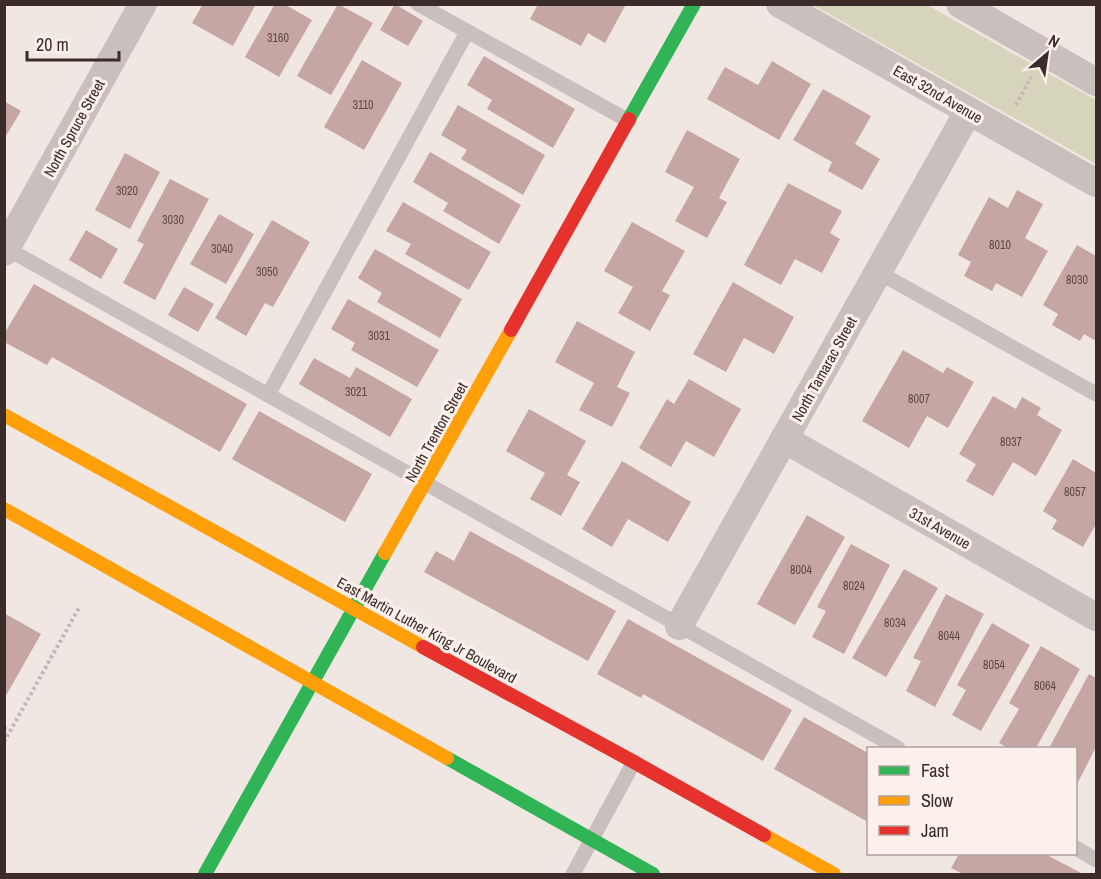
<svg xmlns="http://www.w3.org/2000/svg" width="1101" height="879" viewBox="0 0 1101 879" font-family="'Archivo Narrow',sans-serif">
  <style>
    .green { fill: #d6d5bc }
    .building { fill: #c5a6a3 }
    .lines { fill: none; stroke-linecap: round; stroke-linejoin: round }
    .path { stroke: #c2b7b4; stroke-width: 4; stroke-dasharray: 3 3; stroke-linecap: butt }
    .lane { stroke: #c9bfbc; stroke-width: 15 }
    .street { stroke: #c9bfbc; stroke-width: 28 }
    .fast { stroke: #30b455; stroke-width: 14 }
    .slow { stroke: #ff9f0a; stroke-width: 14 }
    .jam { stroke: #e5322d; stroke-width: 14 }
    .labels { text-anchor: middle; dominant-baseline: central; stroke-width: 6; stroke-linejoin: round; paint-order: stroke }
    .number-label { font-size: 12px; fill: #5e4a48 }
    .street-label { font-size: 15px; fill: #3b2b29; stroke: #fcf0eb }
  </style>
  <rect width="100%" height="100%" fill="#f0e7e3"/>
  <!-- green -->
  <path class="green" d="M 813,5 L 927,5 L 1096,100 L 1096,164 Z"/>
  <!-- building -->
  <g class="building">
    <path d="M 203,4 L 256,4 L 233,46 L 192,23 Z"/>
    <path d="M 275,4 L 284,4 L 312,20 L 279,77 L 245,57 Z"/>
    <path d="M 338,4 L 373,23 L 331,95 L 297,76 Z"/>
    <path d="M 395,4 L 423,21 L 408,46 L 380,30 Z"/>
    <path d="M 538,4 L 626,4 L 605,43 L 588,33 L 581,46 L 530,19 Z"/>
    <path d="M 484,56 L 575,109 L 553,148 L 487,109 L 492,100 L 467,85 Z"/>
    <path d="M 362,60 L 402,83 L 364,150 L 324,127 Z"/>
    <path d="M 772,61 L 811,84 L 779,140 L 707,99 L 725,67 L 758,85 Z"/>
    <path d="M 823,89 L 871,116 L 855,144 L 880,159 L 862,190 L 828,171 L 832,162 L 793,140 Z"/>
    <path d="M 4,101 L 21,111 L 4,139 Z"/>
    <path d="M 458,105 L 545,155 L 523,195 L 461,159 L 467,150 L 441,135 Z"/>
    <path d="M 687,130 L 740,159 L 719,198 L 727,202 L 707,238 L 675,221 L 694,187 L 665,172 Z"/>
    <path d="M 430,152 L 521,205 L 499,244 L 443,211 L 448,203 L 413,182 Z"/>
    <path d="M 125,153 L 160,172 L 130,229 L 95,210 Z"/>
    <path d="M 170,179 L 209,199 L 155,300 L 123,283 L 144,244 L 137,241 Z"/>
    <path d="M 788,183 L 842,211 L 830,233 L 840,239 L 822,273 L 795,259 L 781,285 L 744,265 Z"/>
    <path d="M 1017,190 L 1043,204 L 1025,238 L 1048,251 L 1022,297 L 996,283 L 992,291 L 964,276 L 971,262 L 958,255 L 989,197 L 1008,208 Z"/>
    <path d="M 403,202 L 491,252 L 469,290 L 405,254 L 411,244 L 386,231 Z"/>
    <path d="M 219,214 L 254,234 L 226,284 L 190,264 Z"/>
    <path d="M 272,220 L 310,242 L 273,307 L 265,303 L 246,336 L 215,318 Z"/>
    <path d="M 632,222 L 685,251 L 662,291 L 670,295 L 650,331 L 618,313 L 633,287 L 604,271 Z"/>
    <path d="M 86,230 L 118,249 L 101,279 L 69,260 Z"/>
    <path d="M 1077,245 L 1096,256 L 1096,341 L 1084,334 L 1080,341 L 1052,325 L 1058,314 L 1043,305 Z"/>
    <path d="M 375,249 L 462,299 L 440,338 L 377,302 L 382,293 L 358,278 Z"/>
    <path d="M 733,282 L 794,317 L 774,354 L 744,338 L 726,372 L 693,354 Z"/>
    <path d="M 34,284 L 247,404 L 220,452 L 52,357 L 47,365 L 4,342 L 4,334 Z"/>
    <path d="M 184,287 L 214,304 L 198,332 L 168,315 Z"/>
    <path d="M 348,299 L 439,350 L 417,387 L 351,350 L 355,343 L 331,329 Z"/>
    <path d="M 577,321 L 635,352 L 617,387 L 630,393 L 612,427 L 579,410 L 594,383 L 555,362 Z"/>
    <path d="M 903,350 L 943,373 L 947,367 L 974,382 L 948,428 L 927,416 L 909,448 L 862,421 Z"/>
    <path d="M 314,358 L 350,378 L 356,367 L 412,399 L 390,437 L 299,384 Z"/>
    <path d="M 689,379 L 741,409 L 714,457 L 686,441 L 671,467 L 639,448 L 667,399 L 674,404 Z"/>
    <path d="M 993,396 L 1016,409 L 1022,397 L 1041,408 L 1037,415 L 1062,430 L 1036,476 L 1013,462 L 993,496 L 966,481 L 976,464 L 959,454 Z"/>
    <path d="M 529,409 L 586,441 L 567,475 L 580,482 L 561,516 L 530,499 L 545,473 L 506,451 Z"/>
    <path d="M 259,411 L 372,474 L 345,522 L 232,459 Z"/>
    <path d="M 1073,459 L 1096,473 L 1096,524 L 1083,547 L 1052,529 L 1057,520 L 1043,511 Z"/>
    <path d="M 622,461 L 691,502 L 668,542 L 628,519 L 612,547 L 582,529 Z"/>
    <path d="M 807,515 L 845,537 L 795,625 L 757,604 Z"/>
    <path d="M 470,531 L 616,611 L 588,661 L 424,572 L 436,551 L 454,561 Z"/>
    <path d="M 851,544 L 890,565 L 844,654 L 812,637 L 826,611 L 817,607 Z"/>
    <path d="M 904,569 L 938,588 L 886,677 L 852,658 Z"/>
    <path d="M 946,594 L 984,614 L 935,707 L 906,691 L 921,661 L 913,658 Z"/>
    <path d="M 4,613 L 41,634 L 4,699 Z"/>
    <path d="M 628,619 L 792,710 L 763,761 L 643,694 L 641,698 L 597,674 Z"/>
    <path d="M 992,623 L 1030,645 L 981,731 L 952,715 L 966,690 L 957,685 Z"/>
    <path d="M 1041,646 L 1080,669 L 1036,748 L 1008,748 L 999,743 L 1019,709 L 1009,703 Z"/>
    <path d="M 1089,674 L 1096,678 L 1096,747 L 1076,786 L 1076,748 L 1049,748 Z"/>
    <path d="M 804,717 L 868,753 L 868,822 L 774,769 Z"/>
    <path d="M 959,854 L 1045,854 L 1083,874 L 963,874 L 951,868 Z"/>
  </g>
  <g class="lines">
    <!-- path -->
    <g class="path">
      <path d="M 1016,105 L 1031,77"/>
      <path d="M 4,728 L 10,731"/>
      <path d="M 4,742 L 80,606"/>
    </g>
    <!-- lane -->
    <g class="lane">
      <path d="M 418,4 L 629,121"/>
      <path d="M 4,247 L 898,748"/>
      <path d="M 878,272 L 1096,394"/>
      <path d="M 268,395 L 467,32"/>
      <path d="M 1076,848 L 1096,860"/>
      <path d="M 573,874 L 634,762"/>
    </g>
    <!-- street -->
    <g class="street">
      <path d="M 780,4 L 1096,183"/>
      <path d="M 960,4 L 1096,82"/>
      <path d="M 4,252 L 143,4"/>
      <path d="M 784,439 L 1096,617"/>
      <path d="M 679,626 L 968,112"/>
    </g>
    <!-- fast -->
    <g class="fast">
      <path d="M 629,119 L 694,4"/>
      <path d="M 447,758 L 653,874"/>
      <path d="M 205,874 L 385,553"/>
    </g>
    <!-- slow -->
    <g class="slow">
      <path d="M 4,415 L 423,647"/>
      <path d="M 4,509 L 447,758"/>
      <path d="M 385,553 L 511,330"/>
      <path d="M 764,835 L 834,874"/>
    </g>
    <!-- jam -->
    <g class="jam">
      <path d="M 511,330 L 629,119"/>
      <path d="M 423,647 L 634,762 L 764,835"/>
    </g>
  </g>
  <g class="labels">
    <!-- number labels -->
    <g class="number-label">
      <text x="278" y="38">3160</text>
      <text x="363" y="105">3110</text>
      <text x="127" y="191">3020</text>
      <text x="173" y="220">3030</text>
      <text x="1000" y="245">8010</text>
      <text x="222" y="249">3040</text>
      <text x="267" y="272">3050</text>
      <text x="1077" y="280">8030</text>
      <text x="379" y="336">3031</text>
      <text x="356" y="392">3021</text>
      <text x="919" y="399">8007</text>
      <text x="1011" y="442">8037</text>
      <text x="1075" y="492">8057</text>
      <text x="801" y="570">8004</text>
      <text x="854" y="586">8024</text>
      <text x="895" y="623">8034</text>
      <text x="949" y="636">8044</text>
      <text x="994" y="665">8054</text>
      <text x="1045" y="686">8064</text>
    </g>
    <!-- street labels -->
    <g class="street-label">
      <text transform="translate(938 94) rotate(30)">East 32nd Avenue</text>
      <text transform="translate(74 128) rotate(-61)">North Spruce Street</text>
      <text transform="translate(824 369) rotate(-61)">North Tamarac Street</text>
      <text transform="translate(436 432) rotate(-61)">North Trenton Street</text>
      <text transform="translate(940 528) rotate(30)">31st Avenue</text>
      <text transform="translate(427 630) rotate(29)">East Martin Luther King Jr Boulevard</text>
    </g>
  </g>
  <!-- border -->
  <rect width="1101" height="879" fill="none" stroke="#3b2b29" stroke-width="12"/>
  <!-- legend -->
  <rect x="867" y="747" width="210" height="108" fill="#fcf0eb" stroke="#afa19d" stroke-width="1.5"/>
  <rect x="879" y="766" width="30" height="9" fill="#30b455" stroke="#afa19d" stroke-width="1.5"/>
  <text x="921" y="777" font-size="18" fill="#3b2b29">Fast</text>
  <rect x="879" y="796" width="30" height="9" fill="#ff9f0a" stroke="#afa19d" stroke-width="1.5"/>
  <text x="921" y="807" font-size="18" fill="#3b2b29">Slow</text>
  <rect x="879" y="826" width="30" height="9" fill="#e5322d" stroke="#afa19d" stroke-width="1.5"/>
  <text x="921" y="837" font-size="18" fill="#3b2b29">Jam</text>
  <!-- north arrow -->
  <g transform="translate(1047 54) rotate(29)" stroke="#fcf0eb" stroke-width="4.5" paint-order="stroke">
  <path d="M0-4.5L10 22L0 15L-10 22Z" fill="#3b2b29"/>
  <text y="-9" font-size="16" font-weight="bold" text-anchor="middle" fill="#3b2b29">N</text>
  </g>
  <!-- scale -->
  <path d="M27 51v9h92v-9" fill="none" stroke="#3b2b29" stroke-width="3"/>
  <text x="36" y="51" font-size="18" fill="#3b2b29" stroke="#fcf0eb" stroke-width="4.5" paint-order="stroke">20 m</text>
</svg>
